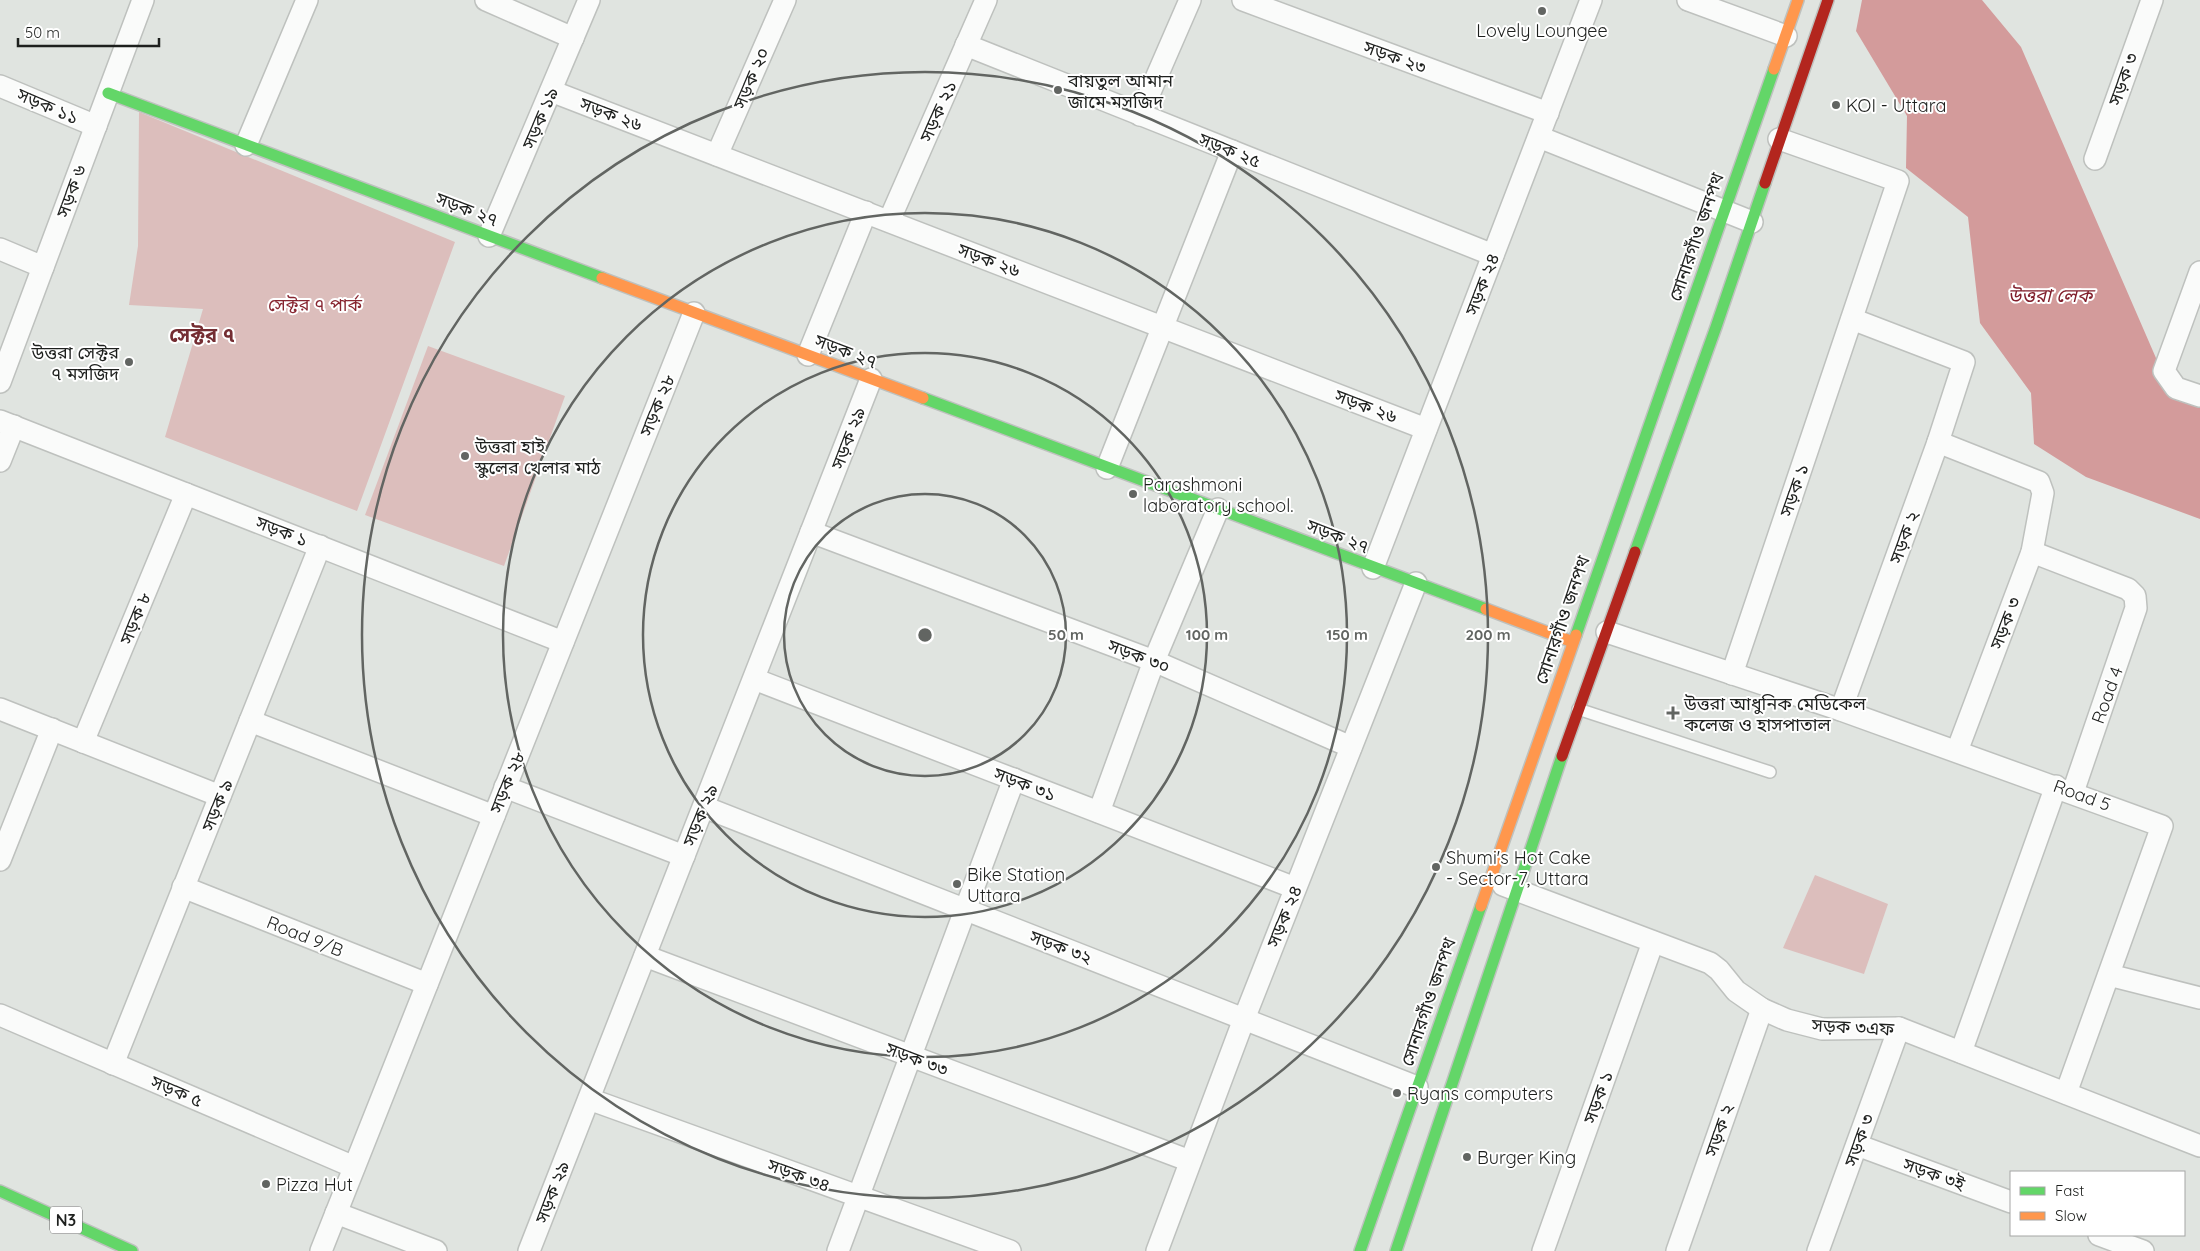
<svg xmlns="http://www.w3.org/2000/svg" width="2200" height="1251" viewBox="0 0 2200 1251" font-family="Quicksand,'Noto Sans Bengali',sans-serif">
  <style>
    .green { fill: #dcbebc }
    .water { fill: #d39b9b }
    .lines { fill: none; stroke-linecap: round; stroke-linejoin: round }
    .lane-casing { stroke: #bec1be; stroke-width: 14 }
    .street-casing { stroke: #bec1be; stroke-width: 24 }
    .fast-casing { stroke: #bec1be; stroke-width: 14 }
    .slow-casing { stroke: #bec1be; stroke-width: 14 }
    .jam-casing { stroke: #bec1be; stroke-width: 14 }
    .lane { stroke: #fafbfa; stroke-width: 11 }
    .street { stroke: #fafbfa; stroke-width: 21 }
    .fast { stroke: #63d668; stroke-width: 11 }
    .slow { stroke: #ff974d; stroke-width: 11 }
    .jam { stroke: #b3261e; stroke-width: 11 }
    .ring { fill: none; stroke: #626562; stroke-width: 2.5 }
    .poi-dot { fill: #626562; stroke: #fff; stroke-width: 2 }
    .labels { text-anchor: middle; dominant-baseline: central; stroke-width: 4; stroke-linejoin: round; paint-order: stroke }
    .shield { fill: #fff; stroke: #626362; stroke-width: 1 }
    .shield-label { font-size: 16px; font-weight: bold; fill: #1e201e }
    .poi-label { font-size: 18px; fill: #1e201e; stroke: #fff; text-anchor: start }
    .street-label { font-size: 18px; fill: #1e201e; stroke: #fff }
    .park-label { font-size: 18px; fill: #872530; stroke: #fff }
    .water-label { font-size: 19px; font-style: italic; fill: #801e2b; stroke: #fff }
    .quarter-label { font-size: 20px; font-weight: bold; fill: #742d32; stroke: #fff }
    .centre { fill: #626562; stroke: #fff; stroke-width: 2.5 }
    .ring-label { font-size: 15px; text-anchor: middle; font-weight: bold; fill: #626562; stroke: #fff; stroke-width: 4; stroke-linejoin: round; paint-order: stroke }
  </style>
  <rect width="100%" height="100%" fill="#e0e4e0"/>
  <!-- green -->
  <g class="green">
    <path d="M 139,112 L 455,242 L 357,511 L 165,437 L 203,309 L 129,305 L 138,246 Z"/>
    <path d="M 428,346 L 565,396 L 504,566 L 365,515 Z"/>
    <path d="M 1815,875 L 1888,904 L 1864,974 L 1783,948 Z"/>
  </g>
  <!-- water -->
  <path class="water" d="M 1862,0 L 1982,0 L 2021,47 L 2169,388 L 2200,401 L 2200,519 L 2086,477 L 2034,444 L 2031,393 L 1980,323 L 1968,217 L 1906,168 L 1907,116 L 1856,31 Z"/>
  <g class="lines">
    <defs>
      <path id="lane" d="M 1578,709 L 1770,772"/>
      <g id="street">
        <path d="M 486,0 L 573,38"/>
        <path d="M 1243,0 L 1548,113"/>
        <path d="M 1688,0 L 1786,36"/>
        <path d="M 966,45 L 1493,255"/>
        <path d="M 0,86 L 96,126"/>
        <path d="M 551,91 L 1426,429"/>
        <path d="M 1140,115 L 1190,0"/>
        <path d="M 1539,137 L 1752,222"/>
        <path d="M 246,145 L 307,0"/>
        <path d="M 717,155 L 785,0"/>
        <path d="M 2095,159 L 2152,0"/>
        <path d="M 889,221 L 986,0"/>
        <path d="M 489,236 L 589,0"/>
        <path d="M 0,249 L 43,267"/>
        <path d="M 2200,272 L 2164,371 L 2176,388 L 2200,396"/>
        <path d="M 808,355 L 866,212"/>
        <path d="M 0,382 L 143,0"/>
        <path d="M 0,421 L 563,642"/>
        <path d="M 1938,442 L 2039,482 L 2043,493 L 2032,552 L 1957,751"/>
        <path d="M 0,461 L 14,426"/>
        <path d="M 1107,468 L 1232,151"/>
        <path d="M 811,532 L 1154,661 L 1351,747"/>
        <path d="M 2032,552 L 2128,589 L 2135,596 L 2136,608 L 2073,792"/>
        <path d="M 1373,568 L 1591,0"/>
        <path d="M 1607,632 L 1841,710 L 2162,826 L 2066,1093"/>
        <path d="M 1732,674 L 1898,181 L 1779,139"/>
        <path d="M 754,679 L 1295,888"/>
        <path d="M 0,709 L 220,796"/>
        <path d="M 1841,710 L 1938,442 L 1964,362 L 1852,319"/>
        <path d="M 250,721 L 494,816"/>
        <path d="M 83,742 L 186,494"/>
        <path d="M 505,787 L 684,856"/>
        <path d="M 704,807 L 1417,1087"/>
        <path d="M 1099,812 L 1154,661 L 1218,509"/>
        <path d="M 0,860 L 52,729"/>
        <path d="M 1503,885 L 1710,963 L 1719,970 L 1736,991 L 1762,1009 L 1787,1020 L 1822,1029 L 1899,1028 L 2200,1146"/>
        <path d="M 183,887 L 427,984"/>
        <path d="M 645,956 L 1190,1161"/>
        <path d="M 2109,975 L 2200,998"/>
        <path d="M 0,1015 L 354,1167"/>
        <path d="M 1961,1052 L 2056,786"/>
        <path d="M 113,1064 L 320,546"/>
        <path d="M 589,1099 L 1010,1251"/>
        <path d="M 1857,1145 L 2011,1202"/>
        <path d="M 336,1213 L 436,1251"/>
        <path d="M 2099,1235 L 2143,1251"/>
        <path d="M 321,1251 L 694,313"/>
        <path d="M 529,1251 L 871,379"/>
        <path d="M 838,1251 L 1014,779"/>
        <path d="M 1157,1251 L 1244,1019 L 1416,583"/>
        <path d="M 1543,1251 L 1653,942"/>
        <path d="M 1677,1251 L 1762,1009"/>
        <path d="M 1818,1251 L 1899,1028"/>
      </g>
      <g id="fast">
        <path d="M 108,93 L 602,278"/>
        <path d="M 923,398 L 1486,609"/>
        <path d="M 1635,552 L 1716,327 L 1765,183"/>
        <path d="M 1576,635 L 1774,69"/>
        <path d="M 0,1191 L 132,1251"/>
        <path d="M 1360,1251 L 1481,906"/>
        <path d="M 1396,1251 L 1562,756"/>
      </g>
      <g id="slow">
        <path d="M 1774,69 L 1798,0"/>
        <path d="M 602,278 L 923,398"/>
        <path d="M 1486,609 L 1573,642"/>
        <path d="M 1481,906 L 1576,635"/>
      </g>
      <g id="jam">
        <path d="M 1765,183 L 1828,0"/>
        <path d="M 1562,756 L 1635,552"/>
      </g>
    </defs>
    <!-- lane casing -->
    <use href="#lane" class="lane-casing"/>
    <!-- street casing -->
    <use href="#street" class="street-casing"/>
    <!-- fast casing -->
    <use href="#fast" class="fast-casing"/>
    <!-- slow casing -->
    <use href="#slow" class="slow-casing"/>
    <!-- jam casing -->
    <use href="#jam" class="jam-casing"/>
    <!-- lane -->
    <use href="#lane" class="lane"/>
    <!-- street -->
    <use href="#street" class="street"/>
    <!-- fast -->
    <use href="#fast" class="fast"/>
    <!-- slow -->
    <use href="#slow" class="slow"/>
    <!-- jam -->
    <use href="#jam" class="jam"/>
  </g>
  <!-- distance rings -->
  <g class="ring">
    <circle cx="925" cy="635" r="141"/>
    <circle cx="925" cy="635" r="282"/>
    <circle cx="925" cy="635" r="422"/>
    <circle cx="925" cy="635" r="563"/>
  </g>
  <!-- markers -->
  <g class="poi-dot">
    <circle cx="1542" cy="11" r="5"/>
    <circle cx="1058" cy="90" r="5"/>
    <circle cx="1836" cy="105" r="5"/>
    <circle cx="129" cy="362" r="5"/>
    <circle cx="465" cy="456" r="5"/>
    <circle cx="1133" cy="494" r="5"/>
    <path d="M1670.5 705.5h5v5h5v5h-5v5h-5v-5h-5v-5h5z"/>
    <circle cx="1436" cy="867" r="5"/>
    <circle cx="957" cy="884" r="5"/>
    <circle cx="1397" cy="1093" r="5"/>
    <circle cx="1467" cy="1157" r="5"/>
    <circle cx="266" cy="1184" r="5"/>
  </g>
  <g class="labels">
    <!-- shield labels -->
    <rect class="shield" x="50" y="1206.5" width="32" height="27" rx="4"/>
    <g class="shield-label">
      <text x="66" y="1220">N3</text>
    </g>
    <!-- poi labels -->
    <g class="poi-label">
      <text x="1542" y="30" text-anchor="middle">Lovely Loungee</text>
      <text x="1068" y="80">বায়তুল আমান<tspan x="1068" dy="21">জামে মসজিদ</tspan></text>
      <text x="1846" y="105">KOI - Uttara</text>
      <text x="119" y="352" text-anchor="end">উত্তরা সেক্টর<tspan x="119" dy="21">৭ মসজিদ</tspan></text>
      <text x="475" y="446">উত্তরা হাই<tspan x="475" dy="21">স্কুলের খেলার মাঠ</tspan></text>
      <text x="1143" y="484">Parashmoni<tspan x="1143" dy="21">laboratory school.</tspan></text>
      <text x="1684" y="703">উত্তরা আধুনিক মেডিকেল<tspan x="1684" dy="21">কলেজ ও হাসপাতাল</tspan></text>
      <text x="1446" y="857">Shumi's Hot Cake<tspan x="1446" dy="21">- Sector-7, Uttara</tspan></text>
      <text x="967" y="874">Bike Station<tspan x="967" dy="21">Uttara</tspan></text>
      <text x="1407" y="1093">Ryans computers</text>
      <text x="1477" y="1157">Burger King</text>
      <text x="276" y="1184">Pizza Hut</text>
    </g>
    <!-- street labels -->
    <g class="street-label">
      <text transform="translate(1395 57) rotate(20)">সড়ক ২৩</text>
      <text transform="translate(751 78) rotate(-67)">সড়ক ২০</text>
      <text transform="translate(2123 79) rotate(-70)">সড়ক ৩</text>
      <text transform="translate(48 106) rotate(23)">সড়ক ১১</text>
      <text transform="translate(938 111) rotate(-66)">সড়ক ২১</text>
      <text transform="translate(611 114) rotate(21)">সড়ক ২৬</text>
      <text transform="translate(540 118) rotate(-67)">সড়ক ১৯</text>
      <text transform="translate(1230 150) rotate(22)">সড়ক ২৫</text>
      <text transform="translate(71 191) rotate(-70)">সড়ক ৬</text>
      <text transform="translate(467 209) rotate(21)">সড়ক ২৭</text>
      <text transform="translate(1696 237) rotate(-71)">সোনারগাঁও জনপথ</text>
      <text transform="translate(989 260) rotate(21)">সড়ক ২৬</text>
      <text transform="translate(1482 284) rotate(-69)">সড়ক ২৪</text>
      <text transform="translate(846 351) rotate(21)">সড়ক ২৭</text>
      <text transform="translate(657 405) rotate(-68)">সড়ক ২৮</text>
      <text transform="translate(1366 406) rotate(21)">সড়ক ২৬</text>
      <text transform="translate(848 438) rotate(-69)">সড়ক ২৯</text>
      <text transform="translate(1794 490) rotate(-71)">সড়ক ১</text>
      <text transform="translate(282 531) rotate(21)">সড়ক ১</text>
      <text transform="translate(1338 536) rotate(21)">সড়ক ২৭</text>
      <text transform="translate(1904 537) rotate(-70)">সড়ক ২</text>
      <text transform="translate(135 618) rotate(-68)">সড়ক ৮</text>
      <text transform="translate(1562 620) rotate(-71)">সোনারগাঁও জনপথ</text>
      <text transform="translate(2005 623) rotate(-69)">সড়ক ৩</text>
      <text transform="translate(1139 656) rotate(21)">সড়ক ৩০</text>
      <text transform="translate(2107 695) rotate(-70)">Road 4</text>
      <text transform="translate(507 782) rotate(-68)">সড়ক ২৮</text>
      <text transform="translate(1025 784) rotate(21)">সড়ক ৩১</text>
      <text transform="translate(2082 795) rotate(20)">Road 5</text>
      <text transform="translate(217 805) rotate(-68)">সড়ক ৯</text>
      <text transform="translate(700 815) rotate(-68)">সড়ক ২৯</text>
      <text transform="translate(1284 916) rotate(-68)">সড়ক ২৪</text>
      <text transform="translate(305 936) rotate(22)">Road 9/B</text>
      <text transform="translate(1061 947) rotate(21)">সড়ক ৩২</text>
      <text transform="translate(1428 1002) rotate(-71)">সোনারগাঁও জনপথ</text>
      <text transform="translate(1853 1027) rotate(3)">সড়ক ৩এফ</text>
      <text transform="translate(917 1059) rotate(21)">সড়ক ৩৩</text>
      <text transform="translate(177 1091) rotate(23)">সড়ক ৫</text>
      <text transform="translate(1598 1097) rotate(-70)">সড়ক ১</text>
      <text transform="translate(1719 1130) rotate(-71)">সড়ক ২</text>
      <text transform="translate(1859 1140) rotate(-70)">সড়ক ৩</text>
      <text transform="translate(1934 1174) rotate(20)">সড়ক ৩ই</text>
      <text transform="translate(799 1175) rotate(20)">সড়ক ৩৪</text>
      <text transform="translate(552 1192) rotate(-69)">সড়ক ২৯</text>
    </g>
    <!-- park labels -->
    <g class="park-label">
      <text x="315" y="304">সেক্টর ৭ পার্ক</text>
    </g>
    <!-- water labels -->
    <g class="water-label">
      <text x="2050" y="295">উত্তরা লেক</text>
    </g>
    <!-- quarter labels -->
    <g class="quarter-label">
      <text x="202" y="334">সেক্টর ৭</text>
    </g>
  </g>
  <circle cx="925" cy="635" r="8" class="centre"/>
  <g class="ring-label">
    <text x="1066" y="640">50 m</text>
    <text x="1207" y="640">100 m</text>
    <text x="1347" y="640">150 m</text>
    <text x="1488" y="640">200 m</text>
  </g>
  <!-- legend -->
  <rect x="2010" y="1171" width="175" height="65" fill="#ffffff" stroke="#a5a6a5"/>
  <rect x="2020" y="1187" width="25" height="8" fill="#63d668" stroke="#a5a6a5"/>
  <text x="2055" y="1196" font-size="15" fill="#1e201e">Fast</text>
  <rect x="2020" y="1212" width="25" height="8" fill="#ff974d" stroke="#a5a6a5"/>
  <text x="2055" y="1221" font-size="15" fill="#1e201e">Slow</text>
  <!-- scale -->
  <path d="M18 38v8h141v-8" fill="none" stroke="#1e201e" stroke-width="2.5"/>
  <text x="25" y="38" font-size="15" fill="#1e201e" stroke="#ffffff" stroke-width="4" paint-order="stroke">50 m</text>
</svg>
